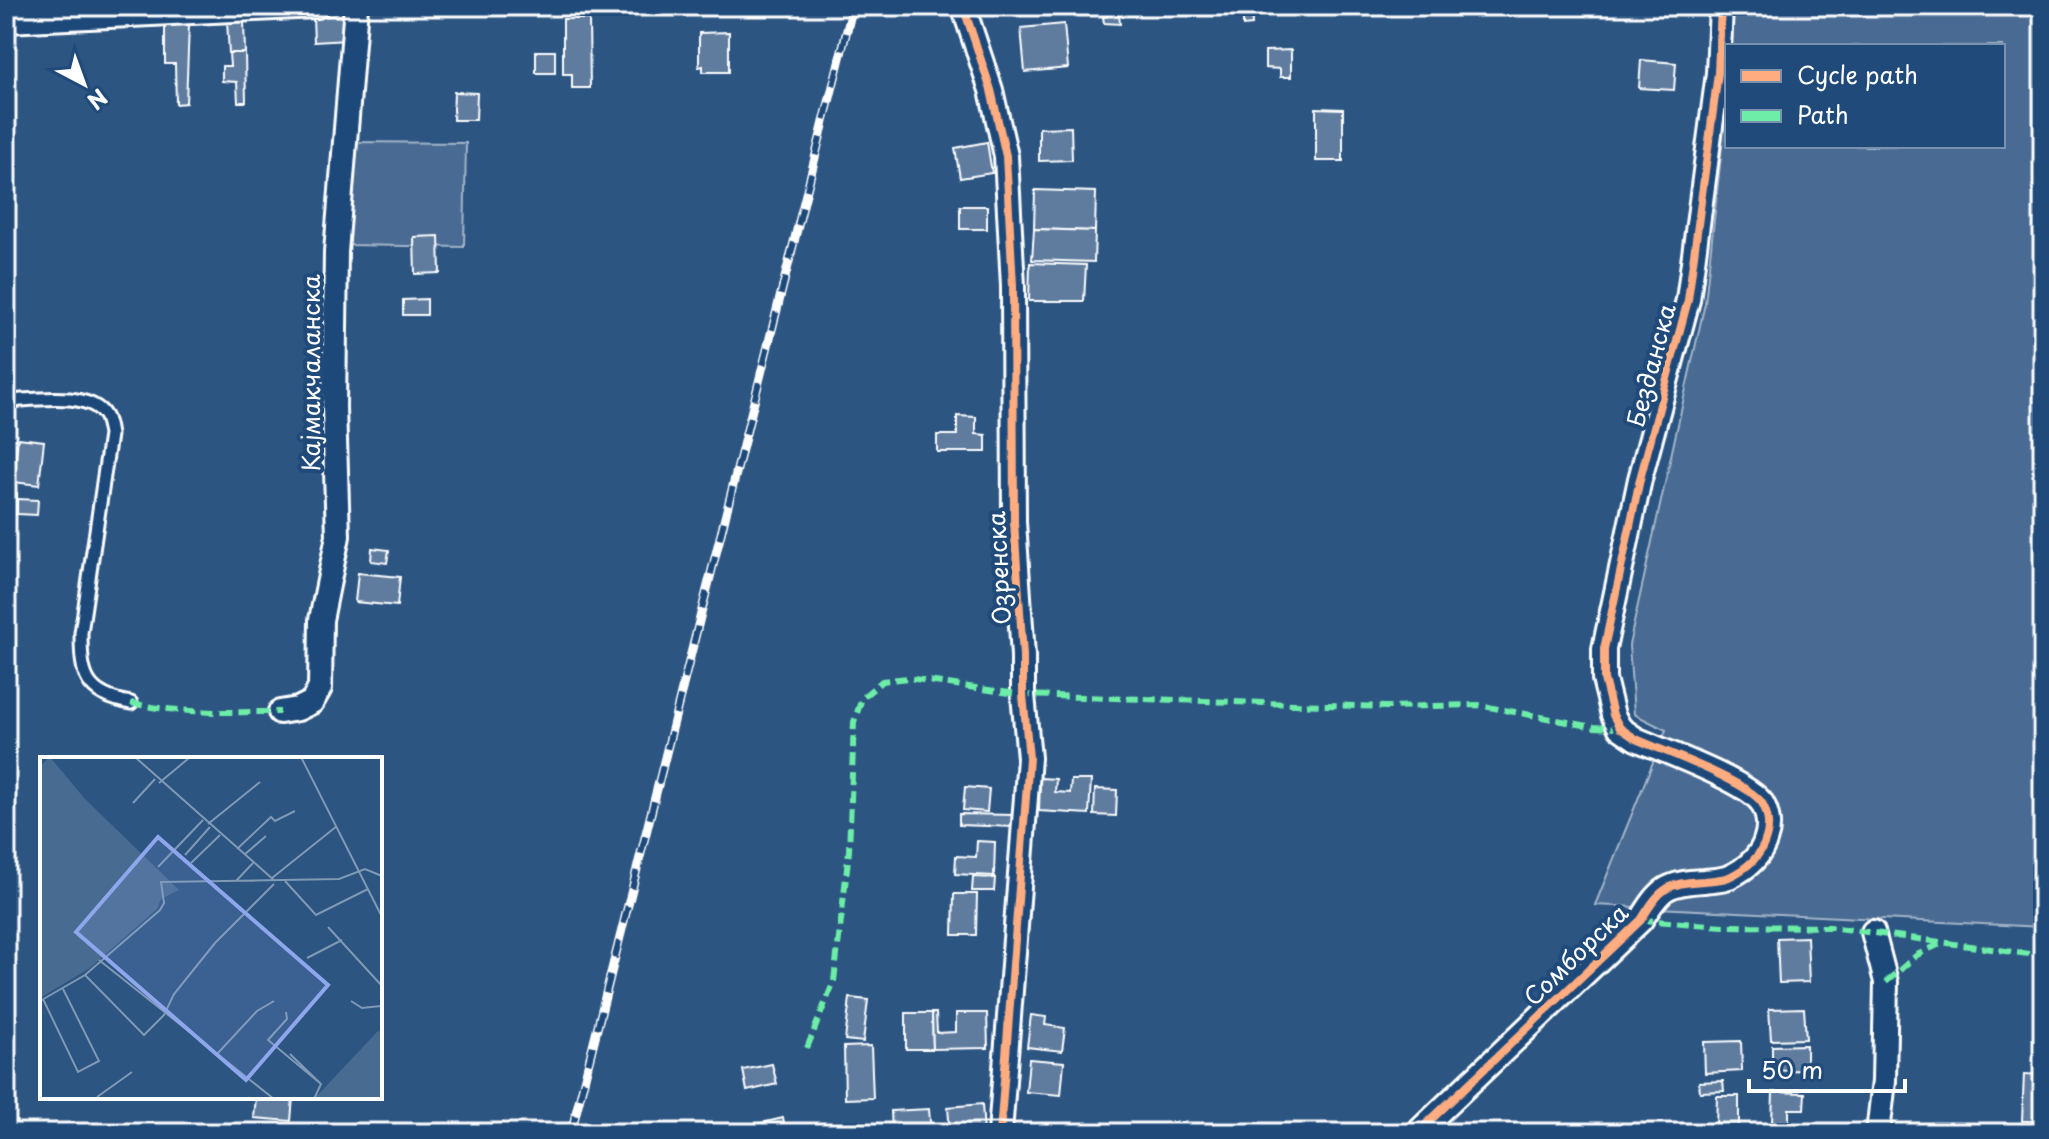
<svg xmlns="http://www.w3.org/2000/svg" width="2049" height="1139" viewBox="0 0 2049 1139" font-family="'Playpen Sans',sans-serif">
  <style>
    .green { fill: #486b92; stroke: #a4b5c8; stroke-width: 2 }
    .building { fill: #5e7c9f; stroke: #fff; stroke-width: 2 }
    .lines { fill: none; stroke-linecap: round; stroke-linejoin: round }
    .service-casing { stroke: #fff; stroke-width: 17 }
    .minor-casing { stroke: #fff; stroke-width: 28 }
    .service { stroke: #1f4a7a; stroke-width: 11 }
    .minor { stroke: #1f4a7a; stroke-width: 22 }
    .rail-casing { stroke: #fff; stroke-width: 9 }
    .rail { stroke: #1f4a7a; stroke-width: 6; stroke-dasharray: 18; stroke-linecap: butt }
    .quiet { stroke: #6deda7; stroke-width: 6; stroke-dasharray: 12 6; stroke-linecap: butt }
    .cycleway-casing { stroke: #1f4a7a; stroke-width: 13 }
    .cycleway { stroke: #ffac80; stroke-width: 8 }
    .labels { text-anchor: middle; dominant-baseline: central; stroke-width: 8; stroke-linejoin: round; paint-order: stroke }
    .street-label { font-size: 24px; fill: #fff; stroke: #1f4a7a }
    .inset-road { fill: none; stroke: #8099b4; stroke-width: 2 }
    .view { fill: #8ea6ec; fill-opacity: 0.15; stroke: #8ea6ec; stroke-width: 4 }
    .inset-edge { fill: none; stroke: #fff; stroke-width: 4 }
  </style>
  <rect width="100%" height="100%" fill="#2c5582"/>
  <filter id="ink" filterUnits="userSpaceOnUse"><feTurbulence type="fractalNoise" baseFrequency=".0125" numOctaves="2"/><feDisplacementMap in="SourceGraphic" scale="16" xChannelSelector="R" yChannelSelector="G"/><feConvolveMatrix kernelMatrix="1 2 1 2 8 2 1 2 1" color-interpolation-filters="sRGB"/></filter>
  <g filter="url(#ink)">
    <!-- green -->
    <g class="green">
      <path d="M 1733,6 L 2043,6 L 2043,927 L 1595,905 L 1666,730 L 1634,714 L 1629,645 L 1705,303 L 1727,100 L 1727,146 L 2003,146 L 2003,46 L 1731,46 Z"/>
      <path d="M 351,142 L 466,143 L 464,247 L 349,245 Z"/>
    </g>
    <!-- building -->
    <g class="building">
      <path d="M 1107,6 L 1118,6 L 1120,24 L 1104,23 L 1103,17 L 1108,16 Z"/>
      <path d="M 1239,6 L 1251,6 L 1252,25 L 1243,26 L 1243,7 Z"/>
      <path d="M 345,15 L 347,40 L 314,42 L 313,17 Z"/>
      <path d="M 563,19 L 589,19 L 590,88 L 572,88 L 572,74 L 563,74 Z"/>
      <path d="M 227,21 L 244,22 L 245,53 L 229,53 Z"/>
      <path d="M 1064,24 L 1068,68 L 1025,72 L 1021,28 Z"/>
      <path d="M 165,25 L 189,25 L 186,103 L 176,104 L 175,64 L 165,64 Z"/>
      <path d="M 729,32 L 729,72 L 703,72 L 703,66 L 699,67 L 699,33 Z"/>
      <path d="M 1291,50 L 1291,77 L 1280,77 L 1280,69 L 1265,68 L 1265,51 Z"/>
      <rect x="536" y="51" width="19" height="22"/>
      <path d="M 229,53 L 245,53 L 246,102 L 238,102 L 237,82 L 222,81 L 222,66 L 230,66 Z"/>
      <path d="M 1641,60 L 1676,63 L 1674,90 L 1639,88 Z"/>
      <path d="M 454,92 L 477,93 L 476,120 L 453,120 Z"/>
      <path d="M 1316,108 L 1343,109 L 1343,161 L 1316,161 Z"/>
      <path d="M 1071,127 L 1072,160 L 1039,161 L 1039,128 Z"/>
      <path d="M 987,142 L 992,173 L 960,178 L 955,148 Z"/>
      <path d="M 1035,190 L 1096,192 L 1095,231 L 1034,229 Z"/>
      <rect x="960" y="206" width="27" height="23"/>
      <path d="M 1034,229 L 1095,231 L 1094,262 L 1032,260 Z"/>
      <path d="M 439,236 L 440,273 L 415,274 L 414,237 Z"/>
      <path d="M 1030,263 L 1086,265 L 1084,301 L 1029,301 Z"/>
      <path d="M 427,299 L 427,315 L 403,315 L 403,300 Z"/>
      <path d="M 957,416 L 976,417 L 976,434 L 986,435 L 986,452 L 937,452 L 937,435 L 957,435 Z"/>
      <path d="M 18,438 L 44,441 L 39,485 L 13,482 Z"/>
      <path d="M 6,492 L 17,493 L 17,514 L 6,514 Z"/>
      <path d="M 17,499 L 38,500 L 37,515 L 17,514 Z"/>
      <path d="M 372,548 L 389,550 L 387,563 L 371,561 Z"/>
      <path d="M 358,573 L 400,577 L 397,606 L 355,602 Z"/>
      <path d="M 1040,778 L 1056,779 L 1055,792 L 1070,793 L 1071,780 L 1091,780 L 1089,814 L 1039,811 Z"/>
      <path d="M 965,787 L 989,789 L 987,812 L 963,810 Z"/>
      <path d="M 1095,789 L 1117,790 L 1116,816 L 1094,815 Z"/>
      <path d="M 959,814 L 1015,815 L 1015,827 L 959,825 Z"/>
      <path d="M 977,841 L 995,842 L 994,876 L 955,874 L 956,856 L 976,857 Z"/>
      <path d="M 973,877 L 995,878 L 994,891 L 972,891 Z"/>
      <path d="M 954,894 L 977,894 L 976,935 L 953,935 Z"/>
      <path d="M 1807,937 L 1809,982 L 1779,983 L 1777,938 Z"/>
      <path d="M 850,998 L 868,1000 L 863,1042 L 845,1040 Z"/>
      <path d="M 1804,1008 L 1806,1039 L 1771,1040 L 1769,1009 Z"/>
      <path d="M 906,1013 L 932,1013 L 933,1049 L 906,1049 Z"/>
      <path d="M 932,1013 L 936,1013 L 937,1033 L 956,1032 L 956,1013 L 987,1013 L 988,1048 L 933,1049 Z"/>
      <path d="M 1031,1015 L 1046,1017 L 1045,1025 L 1065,1028 L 1062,1051 L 1027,1047 Z"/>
      <path d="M 1741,1041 L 1742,1071 L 1705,1073 L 1704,1042 Z"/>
      <path d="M 1806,1045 L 1806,1070 L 1772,1071 L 1772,1046 Z"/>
      <path d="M 871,1046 L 873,1098 L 845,1099 L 844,1047 Z"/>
      <path d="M 1029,1059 L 1064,1062 L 1061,1095 L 1026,1092 Z"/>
      <path d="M 772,1064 L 777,1084 L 747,1091 L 743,1070 Z"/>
      <path d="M 2024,1074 L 2043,1075 L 2043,1121 L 2022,1121 Z"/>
      <path d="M 1723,1081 L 1724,1091 L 1700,1092 L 1699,1082 Z"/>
      <path d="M 1773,1092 L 1805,1093 L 1804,1109 L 1789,1109 L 1789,1124 L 1772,1124 Z"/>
      <path d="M 1717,1096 L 1739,1096 L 1739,1126 L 1716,1126 Z"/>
      <path d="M 256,1097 L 293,1097 L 291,1121 L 254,1118 Z"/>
      <path d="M 982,1104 L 984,1133 L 950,1133 L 948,1107 Z"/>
      <path d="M 929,1109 L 931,1133 L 892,1133 L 891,1111 Z"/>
      <path d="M 783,1118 L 786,1133 L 754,1133 L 753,1125 Z"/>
      <path d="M 278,1125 L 301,1126 L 300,1133 L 278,1133 Z"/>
      <path d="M 1559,1126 L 1583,1128 L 1582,1133 L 1558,1133 Z"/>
    </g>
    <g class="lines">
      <defs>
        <path id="service" d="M 6,401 C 33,400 90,390 105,416 C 108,421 109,429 110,435 L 81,633 C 81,675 84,695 131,703"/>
        <g id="minor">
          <path d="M 963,6 L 991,90 L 1006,156 L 1013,286 L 1014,522 L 1023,656 L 1023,695 L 1029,758 L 1000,1133"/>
          <path d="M 6,21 L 317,6"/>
          <path d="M 280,712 L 298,709 L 312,702 L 320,688 L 321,620 L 338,536 L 334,407 L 336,252 L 356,6"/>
          <path d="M 1873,932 L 1886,982 L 1884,1081 L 1878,1133"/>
          <path d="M 1417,1133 L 1641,920 C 1661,888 1666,883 1704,881 C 1713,880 1721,880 1729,877 C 1746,869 1761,857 1766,838 C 1770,827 1768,813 1762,803 C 1747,781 1663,751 1636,739 L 1620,728 L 1613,715 L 1604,679 L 1604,649 L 1640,479 L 1688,300 L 1718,73 L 1721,6"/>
        </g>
      </defs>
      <!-- service casing -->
      <use href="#service" class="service-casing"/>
      <!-- minor casing -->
      <use href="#minor" class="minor-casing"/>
      <!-- service -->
      <use href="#service" class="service"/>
      <!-- minor -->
      <use href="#minor" class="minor"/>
      <defs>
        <path id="rail" d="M 571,1133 L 853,6"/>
      </defs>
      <!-- rail casing -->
      <use href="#rail" class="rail-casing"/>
      <!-- rail -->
      <use href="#rail" class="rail"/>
      <!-- quiet -->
      <g class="quiet">
        <path d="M 131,703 C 180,714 230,712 280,712"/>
        <path d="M 1641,920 L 1724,926 L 1830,927 L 2043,956"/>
        <path d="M 1886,982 L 1917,955 L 1944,942"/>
        <path d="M 807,1048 L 834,981 L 849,851 L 854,722 L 862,698 L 882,681 L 908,678 L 1023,695 L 1386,707 L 1478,705 L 1594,727 L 1620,728"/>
      </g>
      <defs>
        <g id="cycleway">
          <path d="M 963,6 L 991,90 L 1006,156 L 1013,286 L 1014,522 L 1023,656 L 1023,695 L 1029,758 L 1000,1133"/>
          <path d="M 1417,1133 L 1641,920 C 1661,888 1666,883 1704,881 C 1713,880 1721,880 1729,877 C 1746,869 1761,857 1766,838 C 1770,827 1768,813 1762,803 C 1747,781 1663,751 1636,739 L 1620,728 L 1613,715 L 1604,679 L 1604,649 L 1640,479 L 1688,300 L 1718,73 L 1721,6"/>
        </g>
      </defs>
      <!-- cycleway casing -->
      <use href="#cycleway" class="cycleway-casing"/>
      <!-- cycleway -->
      <use href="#cycleway" class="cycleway"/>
    </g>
  </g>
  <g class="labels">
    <!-- street labels -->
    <g class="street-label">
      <text transform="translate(1650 365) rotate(-75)">Безданска</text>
      <text transform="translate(310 373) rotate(-90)">Кајмакчаланска</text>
      <text transform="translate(998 568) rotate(-93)">Озренска</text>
      <text transform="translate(1575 954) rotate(-44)">Сомборска</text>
    </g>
  </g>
  <!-- overview -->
  <g transform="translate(40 757)">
    <rect width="342" height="342" fill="#2c5582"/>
    <path d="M 10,0 L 45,42 L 139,133 L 121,142 L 117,152 L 50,211 L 0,241 L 0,9 ZM 342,273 L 342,342 L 274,342 L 337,275 Z" fill="#486b92"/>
    <path class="inset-road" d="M 95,0 L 235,124M 261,0 L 342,160M 119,26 L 149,1M 93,46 L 115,22M 168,67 L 220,25M 197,92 L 231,60 L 235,64 L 255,54M 145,98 L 170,70M 204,98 L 226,79M 151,106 L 180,78M 118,110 L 163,63M 232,121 L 297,69M 196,124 L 213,106M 245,124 L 276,158 L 328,132M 288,170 L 342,229M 267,201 L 302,183M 59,203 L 234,342M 45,218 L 104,278 L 124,258 L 134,237 L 175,186 L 234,127M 3,242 L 38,315 L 59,304 L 23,232M 0,244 L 45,218 L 120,153 L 124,146 L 121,125 L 299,122 L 325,112 L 342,119M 311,244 L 322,251 L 341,249M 246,255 L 247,262 L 228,283 L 281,327 L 274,342M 177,297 L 217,254 L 234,244M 250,297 L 281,327M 57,340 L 92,315"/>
    <path class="view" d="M 118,80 L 288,228 L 206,323 L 36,175 Z"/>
    <rect width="342" height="342" class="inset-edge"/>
  </g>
  <!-- margin -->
  <rect width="2049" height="1139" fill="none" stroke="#1f4a7a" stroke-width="32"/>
  <rect x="16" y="16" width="2017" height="1107" fill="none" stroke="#fff" stroke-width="3" filter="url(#ink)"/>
  <!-- legend -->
  <rect x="1725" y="44" width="280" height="104" fill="#1f4a7a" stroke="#7992af" stroke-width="2"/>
  <rect x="1741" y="70" width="40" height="12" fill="#ffac80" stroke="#7992af" stroke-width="2"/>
  <text x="1797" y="84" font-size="24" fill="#ffffff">Cycle path</text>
  <rect x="1741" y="110" width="40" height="12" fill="#6deda7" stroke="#7992af" stroke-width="2"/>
  <text x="1797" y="124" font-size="24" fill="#ffffff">Path</text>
  <!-- north arrow -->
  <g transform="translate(84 84) rotate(139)" stroke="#1f4a7a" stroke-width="6" paint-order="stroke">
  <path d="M0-6L14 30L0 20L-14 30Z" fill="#ffffff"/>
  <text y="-12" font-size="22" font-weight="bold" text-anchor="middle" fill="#ffffff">N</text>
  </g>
  <!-- scale -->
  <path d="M1749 1079v12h156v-12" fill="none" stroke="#ffffff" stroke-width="4"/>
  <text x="1761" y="1079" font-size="24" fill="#ffffff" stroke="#1f4a7a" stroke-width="6" paint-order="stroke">50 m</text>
</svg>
